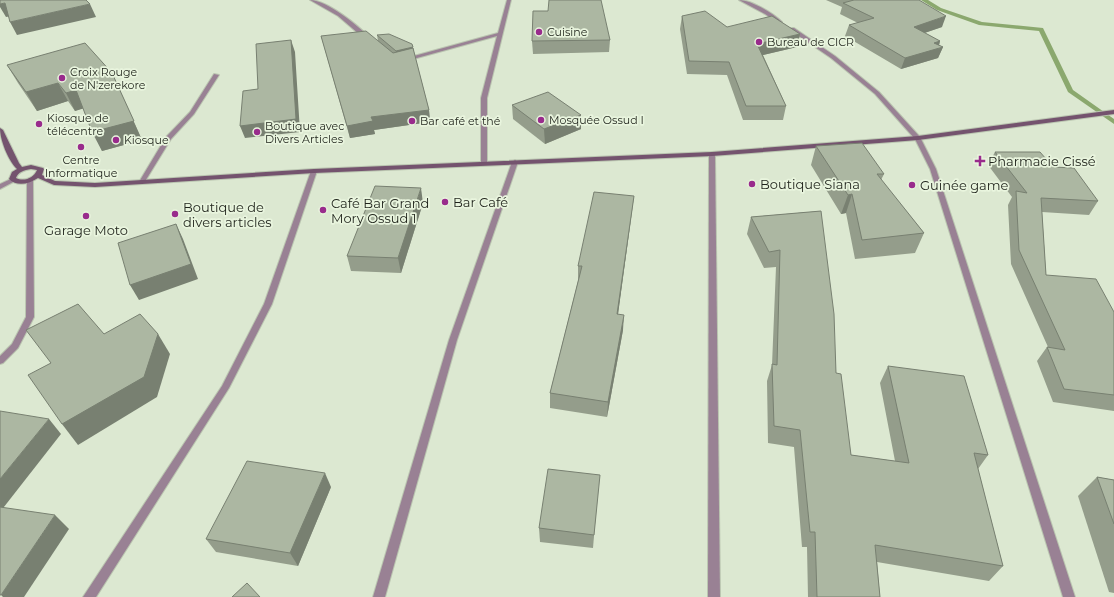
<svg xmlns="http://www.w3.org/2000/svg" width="1114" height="597" viewBox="0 0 1114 597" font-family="Montserrat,sans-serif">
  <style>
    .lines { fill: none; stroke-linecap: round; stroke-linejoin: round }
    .stream { fill: #8ba86e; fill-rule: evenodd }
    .street-casing { stroke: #bac5b0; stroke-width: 2 }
    .secondary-casing { stroke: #bac5b0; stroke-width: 2 }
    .street { fill: #998194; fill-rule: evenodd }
    .secondary { fill: #74536e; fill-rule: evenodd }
    .wall { fill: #949d8b }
    .shaded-wall { fill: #788071 }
    .building { fill: #acb7a2; stroke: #788071 }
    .poi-dot { fill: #992b8c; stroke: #e9f5de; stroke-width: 1.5 }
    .labels { text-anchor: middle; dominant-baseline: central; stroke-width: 3.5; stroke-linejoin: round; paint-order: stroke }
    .far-poi-label { font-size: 11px; fill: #1f231b; stroke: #e9f5de; text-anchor: start }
    .poi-label { font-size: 13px; fill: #1f231b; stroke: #e9f5de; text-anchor: start }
  </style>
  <rect width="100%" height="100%" fill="#dce8d1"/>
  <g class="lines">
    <!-- stream -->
    <path class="stream" d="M 921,0 L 928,0 L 941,8 L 982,22 L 1043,28 L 1073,90 L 1114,119 L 1114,124 L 1068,92 L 1039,31 L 979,25 L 937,10 Z"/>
    <defs>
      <g id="street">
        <path d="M 310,0 C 327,0 359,26 371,39 L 366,40 L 338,16 Z"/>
        <path d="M 507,0 L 511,0 L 487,98 L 487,163 L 484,165 L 481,163 L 481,98 L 497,36 L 406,61 L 403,59 L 498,33 Z"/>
        <path d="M 739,0 C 751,0 773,13 782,22 L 778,23 L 765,14 Z"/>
        <path d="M 790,28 L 794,28 L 835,56 L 879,92 L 920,137 L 936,169 L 1075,597 L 1063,597 L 930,169 L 915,139 L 875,94 L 831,58 L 790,30 Z"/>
        <path d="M 214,74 L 219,75 L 194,114 L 171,139 L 144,183 L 140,183 L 139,182 L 166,137 L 190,112 Z"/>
        <path d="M 712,152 L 715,154 L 720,597 L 708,597 L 709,154 Z"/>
        <path d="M 515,160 L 518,162 L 457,340 L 385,597 L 373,597 L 449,340 L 512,162 Z"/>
        <path d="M 314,169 L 317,171 L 272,304 L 229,388 L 96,597 L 83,597 L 222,386 L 264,304 L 311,171 Z"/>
        <path d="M 13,178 L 15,179 L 15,181 L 0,189 L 0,184 Z"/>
        <path d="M 30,178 L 33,180 L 34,317 L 18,348 L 3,363 L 0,364 L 0,356 L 12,344 L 26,317 L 27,180 Z"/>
      </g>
      <path id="secondary" d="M 1114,110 L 1114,114 L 918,140 L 712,156 L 314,173 L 95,187 L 54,185 L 38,178 C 29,184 17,187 9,179 L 12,172 L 17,169 C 8,160 0,140 0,128 L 3,130 L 19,163 L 22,167 L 31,165 L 43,168 L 44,169 L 42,175 L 55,181 L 95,183 L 314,169 L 712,152 L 918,136 ZM 31,169 L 37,170 C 34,178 24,182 16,178 C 18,172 24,170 31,169 Z"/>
    </defs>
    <!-- street casing -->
    <use href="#street" class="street-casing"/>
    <!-- secondary casing -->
    <use href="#secondary" class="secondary-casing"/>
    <!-- street -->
    <use href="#street" class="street"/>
    <!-- secondary -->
    <use href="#secondary" class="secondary"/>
  </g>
  <!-- wall -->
  <g class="wall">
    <path d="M 826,0 L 919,0 L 942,27 L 924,33 L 940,41 L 939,45 L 943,47 L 938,58 L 901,69 L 845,36 L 849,25 L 858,23 L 840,14 L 842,7 Z"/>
    <path d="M 548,11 L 610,40 L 609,52 L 533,54 L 532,41 Z"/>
    <path d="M 682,16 L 727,27 L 800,34 L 797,47 L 763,55 L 786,106 L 783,120 L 743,120 L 727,75 L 687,74 L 680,29 Z"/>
    <path d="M 377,35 L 413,48 L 429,110 L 430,122 L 374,130 L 375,134 L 350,138 L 321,36 L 378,41 Z"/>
    <path d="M 7,65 L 112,73 L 142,140 L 102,151 L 83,108 L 75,111 L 68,101 L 37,111 L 18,83 Z"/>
    <path d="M 512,105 L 581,129 L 545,144 L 513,119 Z"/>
    <path d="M 816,146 L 884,174 L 881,180 L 924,233 L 915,253 L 855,259 L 846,213 L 841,214 L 811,165 Z"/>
    <path d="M 995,152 L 1053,167 L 1098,201 L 1089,215 L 1042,212 L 1046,275 L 1114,312 L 1114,411 L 1053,402 L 1037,361 L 1047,347 L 1048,347 L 1011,264 L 1008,205 L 1012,197 L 988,165 Z"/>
    <path d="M 634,196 L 632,211 L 618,314 L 623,330 L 607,417 L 550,408 L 550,393 L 578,281 L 578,266 Z"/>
    <path d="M 423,203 L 401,273 L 351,271 L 347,256 Z"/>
    <path d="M 821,211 L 836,373 L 851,455 L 895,461 L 880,383 L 888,366 L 988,455 L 978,469 L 1003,566 L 989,581 L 877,562 L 880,597 L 808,597 L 807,547 L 802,547 L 794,447 L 768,443 L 767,381 L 772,365 L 776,267 L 764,268 L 747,234 L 751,217 Z"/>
    <path d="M 1097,477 L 1114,480 L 1114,593 L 1109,592 L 1078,496 Z"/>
    <path d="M 331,487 L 298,566 L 216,552 L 206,539 Z"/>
    <path d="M 598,489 L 593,548 L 540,542 L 539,528 Z"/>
  </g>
  <!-- shaded-wall -->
  <g class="shaded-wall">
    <path d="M 5,3 L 12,16 L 6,17 L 0,7 L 0,4 Z"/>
    <path d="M 90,4 L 96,17 L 17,35 L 10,22 Z"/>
    <path d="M 946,16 L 942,27 L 910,38 L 914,27 Z"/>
    <path d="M 800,34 L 797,47 L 755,57 L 757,44 Z"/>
    <path d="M 291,40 L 295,52 L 300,132 L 245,138 L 240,126 Z"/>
    <path d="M 940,41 L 938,49 L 943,47 L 938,58 L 901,69 L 905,58 L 934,43 Z"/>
    <path d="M 413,47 L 414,54 L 397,58 L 396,51 Z"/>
    <path d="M 112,73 L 142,140 L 102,151 L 92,132 Z"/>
    <path d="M 58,83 L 68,101 L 37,111 L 26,92 Z"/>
    <path d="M 76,90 L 85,108 L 75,111 L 66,93 Z"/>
    <path d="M 429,110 L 430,122 L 374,130 L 375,134 L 350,138 L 347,126 L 371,117 Z"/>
    <path d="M 581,115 L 581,129 L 545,144 L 544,129 Z"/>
    <path d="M 421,188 L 423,203 L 401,273 L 398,258 Z"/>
    <path d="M 852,194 L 846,213 L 841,214 L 848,195 Z"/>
    <path d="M 634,196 L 632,211 L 616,329 L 617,314 Z"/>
    <path d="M 176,224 L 183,239 L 198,279 L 139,300 L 130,285 Z"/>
    <path d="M 624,315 L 623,330 L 607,417 L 608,402 Z"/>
    <path d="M 158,334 L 170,354 L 157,397 L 78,445 L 62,424 Z"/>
    <path d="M 49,419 L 61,434 L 0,512 L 0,479 Z"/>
    <path d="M 325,473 L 331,487 L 298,566 L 290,553 Z"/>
    <path d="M 55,515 L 69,529 L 24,597 L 3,597 L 1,595 Z"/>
  </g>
  <!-- building -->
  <g class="building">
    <path d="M 0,0 L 86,0 L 90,4 L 10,22 L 5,3 L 0,4 Z"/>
    <path d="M 549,0 L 601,0 L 610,40 L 532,41 L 533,11 L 548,11 Z"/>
    <path d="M 854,0 L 919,0 L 946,16 L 914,27 L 940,41 L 934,43 L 943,47 L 905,58 L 849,25 L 874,18 L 843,3 Z"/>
    <path d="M 705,11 L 727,27 L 772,16 L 800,34 L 757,44 L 786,106 L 746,106 L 729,62 L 689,61 L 682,16 Z"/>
    <path d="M 366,31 L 393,53 L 413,48 L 429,110 L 371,117 L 373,121 L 347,126 L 321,36 Z"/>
    <path d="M 389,34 L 412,44 L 413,47 L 396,51 L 377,35 Z"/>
    <path d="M 291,40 L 296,119 L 240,126 L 243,91 L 258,89 L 256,44 Z"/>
    <path d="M 85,43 L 112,73 L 134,121 L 92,132 L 76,90 L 66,93 L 58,83 L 26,92 L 7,65 Z"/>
    <path d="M 548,92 L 581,115 L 544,129 L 512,105 Z"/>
    <path d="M 862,143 L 884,174 L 877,174 L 924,233 L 862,240 L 852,194 L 848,195 L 816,146 Z"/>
    <path d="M 995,152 L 1040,152 L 1053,167 L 1074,168 L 1098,201 L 1041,198 L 1046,275 L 1096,279 L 1114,312 L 1114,395 L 1064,389 L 1047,347 L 1065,350 L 1019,250 L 1016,191 L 1027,193 Z"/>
    <path d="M 375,186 L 421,188 L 398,258 L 347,256 Z"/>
    <path d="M 594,192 L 634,196 L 617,314 L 624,315 L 608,402 L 550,393 L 582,266 L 578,266 Z"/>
    <path d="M 821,211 L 834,314 L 836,373 L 841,374 L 851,455 L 909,463 L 888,366 L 964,376 L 988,455 L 974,453 L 1003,566 L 875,545 L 880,597 L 817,597 L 815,532 L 810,532 L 800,430 L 774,426 L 772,364 L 777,365 L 780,250 L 769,252 L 751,217 Z"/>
    <path d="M 176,224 L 191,264 L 130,285 L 118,243 Z"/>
    <path d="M 78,304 L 104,334 L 140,314 L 158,334 L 144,377 L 62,424 L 28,375 L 51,363 L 26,330 Z"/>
    <path d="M 0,411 L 49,419 L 0,479 Z"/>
    <path d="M 247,461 L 325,473 L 290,553 L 206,539 Z"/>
    <path d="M 548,469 L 600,475 L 594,535 L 539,528 Z"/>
    <path d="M 1097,477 L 1114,480 L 1114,524 Z"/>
    <path d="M 0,507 L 55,515 L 1,595 L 0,595 Z"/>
    <path d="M 247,583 L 260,597 L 232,597 Z"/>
  </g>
  <!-- markers -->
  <g class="poi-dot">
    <circle cx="539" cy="32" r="4"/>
    <circle cx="759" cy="42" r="4"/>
    <circle cx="62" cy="78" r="4"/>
    <circle cx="541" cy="120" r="4"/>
    <circle cx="412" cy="121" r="4"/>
    <circle cx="39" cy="124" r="4"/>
    <circle cx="257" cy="132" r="4"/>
    <circle cx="116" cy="140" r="4"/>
    <circle cx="81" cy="147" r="4"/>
    <path d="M978 155h4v4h4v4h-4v4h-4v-4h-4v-4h4z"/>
    <circle cx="752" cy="184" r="4"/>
    <circle cx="912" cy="185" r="4"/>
    <circle cx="445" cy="202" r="4"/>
    <circle cx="323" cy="210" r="4"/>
    <circle cx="175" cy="214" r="4"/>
    <circle cx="86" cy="216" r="4"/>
  </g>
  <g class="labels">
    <!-- far-poi labels -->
    <g class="far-poi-label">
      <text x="547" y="32">Cuisine</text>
      <text x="767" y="42">Bureau de CICR</text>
      <text x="70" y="72">Croix Rouge<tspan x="70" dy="13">de N'zerekore</tspan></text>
      <text x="47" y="118">Kiosque de<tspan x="47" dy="13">télécentre</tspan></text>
      <text x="549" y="120">Mosquée Ossud I</text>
      <text x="420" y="121">Bar café et thé</text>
      <text x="265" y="126">Boutique avec<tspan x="265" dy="13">Divers Articles</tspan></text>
      <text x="124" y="140">Kiosque</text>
      <text x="81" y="160" text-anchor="middle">Centre<tspan x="81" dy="13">Informatique</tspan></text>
    </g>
    <!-- poi labels -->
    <g class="poi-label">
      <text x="988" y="161">Pharmacie Cissé</text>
      <text x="760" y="184">Boutique Siana</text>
      <text x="920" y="185">Guinée game</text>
      <text x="453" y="202">Bar Café</text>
      <text x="331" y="203">Café Bar Grand<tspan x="331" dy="15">Mory Ossud 1</tspan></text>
      <text x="183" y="207">Boutique de<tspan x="183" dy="15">divers articles</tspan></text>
      <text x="86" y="230" text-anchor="middle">Garage Moto</text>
    </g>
  </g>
</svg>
